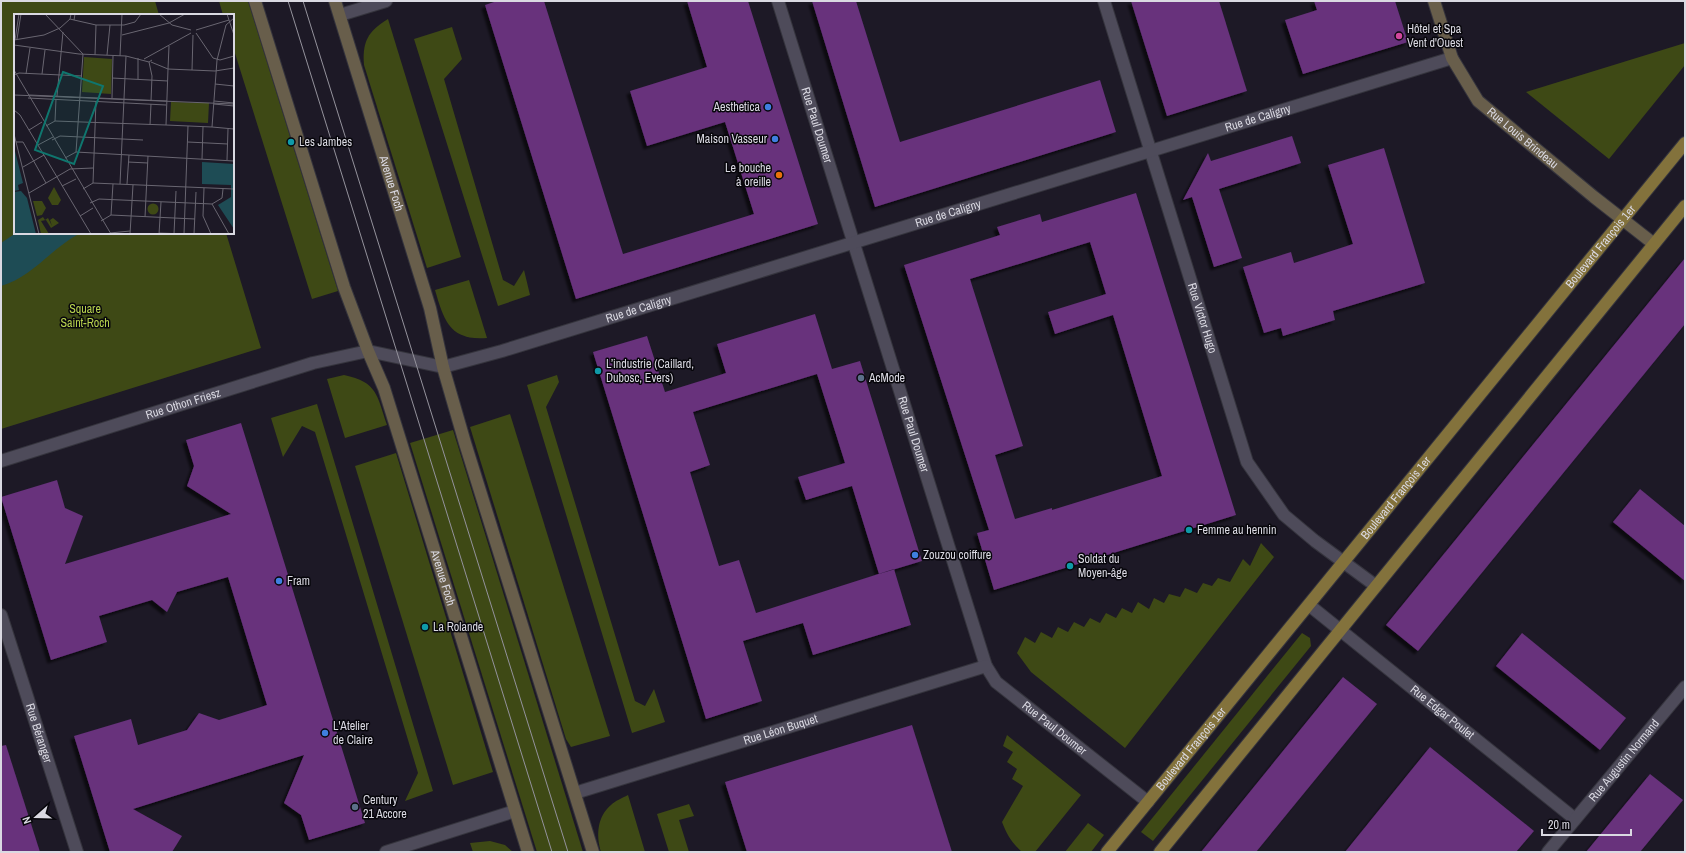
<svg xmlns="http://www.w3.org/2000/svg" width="1686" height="853" viewBox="0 0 1686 853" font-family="'Archivo Narrow',sans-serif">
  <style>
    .green { fill: #3e4915 }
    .water { fill: #1e4c55 }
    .building { fill: #67317c; fill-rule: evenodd; filter: url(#shadow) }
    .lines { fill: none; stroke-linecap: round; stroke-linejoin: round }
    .street-casing { stroke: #35343d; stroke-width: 14 }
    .secondary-casing { stroke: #35343d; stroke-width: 14 }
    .primary-casing { stroke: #35343d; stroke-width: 14 }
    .street { stroke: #4e4b5a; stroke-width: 12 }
    .secondary { stroke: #685e4b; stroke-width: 12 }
    .primary { stroke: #83723c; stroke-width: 12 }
    .tram { stroke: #94929c; stroke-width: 1 }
    .hotel-dot { fill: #d1479c; stroke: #07060b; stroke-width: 1.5 }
    .shop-dot { fill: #3f7fe0; stroke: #07060b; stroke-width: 1.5 }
    .culture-dot { fill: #0f9aa8; stroke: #07060b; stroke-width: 1.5 }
    .food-dot { fill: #e8710a; stroke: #07060b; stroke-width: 1.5 }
    .service-dot { fill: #5c6f8a; stroke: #07060b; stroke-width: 1.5 }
    .labels { text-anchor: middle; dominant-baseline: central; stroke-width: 3; stroke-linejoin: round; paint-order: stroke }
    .poi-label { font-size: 12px; fill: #dad9e2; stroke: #07060b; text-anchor: start }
    .street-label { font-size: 12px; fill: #dad9e2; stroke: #07060b }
    .park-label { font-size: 12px; fill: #b7d24e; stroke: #07060b }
    .inset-road { fill: none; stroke: #696671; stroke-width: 1 }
    .view { fill: #0f766e; fill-opacity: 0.15; stroke: #0f766e; stroke-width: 2 }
    .inset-edge { fill: none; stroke: #dad9e2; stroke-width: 2 }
  </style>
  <defs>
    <filter id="shadow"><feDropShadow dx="-3.5" dy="3.5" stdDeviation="1" flood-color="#0009"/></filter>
  </defs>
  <rect width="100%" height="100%" fill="#1d1926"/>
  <!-- green -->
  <g class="green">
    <path d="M 1,1 L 155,1 L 159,15 L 15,15 L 15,233 L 226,233 L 261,348 L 1,429 Z"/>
    <path d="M 219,1 L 248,1 L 338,291 L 312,299 L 233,47 L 233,15 L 223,15 Z"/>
    <path d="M 388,19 L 461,257 L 427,268 L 364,65 C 362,42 368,31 388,19 Z"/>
    <path d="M 452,27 L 462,59 L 444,79 L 503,280 L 514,286 L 524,270 L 530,295 L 498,306 L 414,39 Z"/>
    <path d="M 1685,43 L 1685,65 L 1609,159 L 1526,92 Z"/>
    <path d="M 469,280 L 487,338 C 450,341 444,321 435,290 Z"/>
    <path d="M 344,375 C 378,382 377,396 387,425 L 345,438 L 327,379 Z"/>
    <path d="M 557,375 L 559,382 L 546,407 L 635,701 L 645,706 L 654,689 L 665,722 L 632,733 L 527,385 Z"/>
    <path d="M 317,404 L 433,791 L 405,801 L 418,773 L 315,432 L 302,426 L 283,457 L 271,418 Z"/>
    <path d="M 510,414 L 610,736 L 571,747 L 566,739 L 470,427 Z"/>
    <path d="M 453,430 L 583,852 L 537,852 L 410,443 Z"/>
    <path d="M 396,453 L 493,772 L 453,785 L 355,466 Z"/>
    <path d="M 1261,543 L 1274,557 L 1125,748 L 1031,672 L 1017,653 L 1025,637 L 1035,643 L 1041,632 L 1052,638 L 1058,627 L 1068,632 L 1074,622 L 1084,627 L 1090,618 L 1100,623 L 1106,613 L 1116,618 L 1122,608 L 1132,613 L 1138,602 L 1149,609 L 1154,598 L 1164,603 L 1169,594 L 1180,597 L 1185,588 L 1197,593 L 1203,583 L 1212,586 L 1218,578 L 1230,582 L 1243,559 L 1250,566 Z"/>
    <path d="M 1302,633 L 1310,638 L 1311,646 L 1153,841 L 1141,832 Z"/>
    <path d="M 1007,735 L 1081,795 L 1035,852 L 1022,852 C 1012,843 1007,835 1002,822 L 1023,786 L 1012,779 L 1017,769 L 1007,762 L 1013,752 L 1003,746 Z"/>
    <path d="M 628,795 L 645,852 L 601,852 C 596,835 597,817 611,805 C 615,801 622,798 628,795 Z"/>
    <path d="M 689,804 L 694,816 L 679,820 L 689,852 L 669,852 L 657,814 Z"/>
    <path d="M 1088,823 L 1104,835 L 1091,852 L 1065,852 Z"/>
    <path d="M 490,841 L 505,845 L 513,852 L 473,852 L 470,843 Z"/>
  </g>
  <!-- water -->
  <path class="water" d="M 16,233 L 81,233 C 52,247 33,277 1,286 L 1,243 Z"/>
  <!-- building -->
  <g class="building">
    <path d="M 497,1 L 544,1 L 623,254 L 754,214 L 725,122 L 647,146 L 630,91 L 707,67 L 687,1 L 748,1 L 818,224 L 576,299 L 485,5 Z"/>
    <path d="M 812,1 L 856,1 L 900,142 L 1100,80 L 1116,132 L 875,207 Z"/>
    <path d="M 1131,1 L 1219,1 L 1247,91 L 1167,116 Z"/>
    <path d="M 1314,1 L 1395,1 L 1408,42 L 1303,74 L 1285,20 L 1317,10 Z"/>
    <path d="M 1292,136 L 1301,163 L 1219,189 L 1242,258 L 1214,267 L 1192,197 L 1183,200 L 1208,153 L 1211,161 Z"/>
    <path d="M 1384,148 L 1425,283 L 1333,311 L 1335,320 L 1283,336 L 1281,328 L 1264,333 L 1243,267 L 1291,252 L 1294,263 L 1353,244 L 1328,165 Z"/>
    <path d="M 1136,193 L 1236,515 L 994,590 L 977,533 L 989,530 L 904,265 L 1000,235 L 997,227 L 1040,214 L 1042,222 ZM 1090,242 L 1106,294 L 1048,312 L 1055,334 L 1113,315 L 1162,476 L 1052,510 L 1052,508 L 1015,519 L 995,455 L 1023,446 L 970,279 Z"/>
    <path d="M 1685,258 L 1685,324 L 1418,651 L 1386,625 Z"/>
    <path d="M 815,314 L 832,369 L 860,361 L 922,561 L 879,574 L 852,486 L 806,500 L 798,477 L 845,463 L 817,374 L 693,412 L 710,465 L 690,472 L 719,566 L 739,560 L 756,613 L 894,569 L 911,625 L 813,655 L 803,623 L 743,641 L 762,701 L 706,719 L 593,352 L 647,336 L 665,392 L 726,373 L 717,344 Z"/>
    <path d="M 241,423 L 365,823 L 309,840 L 301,815 L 284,803 L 304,755 L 133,809 L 182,836 L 172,852 L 110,852 L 74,736 L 131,719 L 138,745 L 187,730 L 199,713 L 219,720 L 267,705 L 228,577 L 177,592 L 167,612 L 152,600 L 99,616 L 107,642 L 51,660 L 1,497 L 57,480 L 65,508 L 83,516 L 65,564 L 231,514 L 187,486 L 194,466 L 186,440 Z"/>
    <path d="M 1640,489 L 1685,526 L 1685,581 L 1613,522 Z"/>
    <path d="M 1522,633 L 1626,718 L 1600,750 L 1496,666 Z"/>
    <path d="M 1343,677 L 1377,704 L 1256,852 L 1201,852 Z"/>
    <path d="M 912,725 L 952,852 L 747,852 L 725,782 Z"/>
    <path d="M 6,745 L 40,852 L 1,852 L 1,746 Z"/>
    <path d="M 1430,747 L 1534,831 L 1516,852 L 1345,852 Z"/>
    <path d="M 1650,774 L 1683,800 L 1640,852 L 1586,852 Z"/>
  </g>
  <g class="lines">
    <defs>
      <g id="street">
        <path id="s1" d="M 778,1 L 986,666 L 996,682 L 1148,802"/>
        <path id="s2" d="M 1104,1 L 1247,462 L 1284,515 L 1315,541 L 1376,586"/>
        <path d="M 340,15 L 386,1"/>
        <path id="s3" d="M 1,461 L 313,363 L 368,351 L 443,367 L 502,351 L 1452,58"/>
        <path id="s4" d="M 1309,605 L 1575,819"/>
        <path id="s5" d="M 1,615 L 77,852"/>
        <path id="s6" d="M 575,793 L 986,666"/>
        <path d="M 386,852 L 515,811"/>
        <path id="s7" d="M 1548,852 L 1685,687"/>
      </g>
      <g id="secondary">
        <path id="s8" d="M 255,1 L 344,287 L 368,351 L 384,388 L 528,852"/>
        <path id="s9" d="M 335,1 L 430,308 L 443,367 L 465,443 L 593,852"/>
        <path id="s10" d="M 1434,1 L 1452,58 L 1478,101 L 1594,197 L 1654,244"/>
      </g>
      <g id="primary">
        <path id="s11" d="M 1107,852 L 1685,143"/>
        <path d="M 1160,852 L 1685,206"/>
      </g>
    </defs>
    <!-- street casing -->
    <use href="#street" class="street-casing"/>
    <!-- secondary casing -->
    <use href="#secondary" class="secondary-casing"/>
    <!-- primary casing -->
    <use href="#primary" class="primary-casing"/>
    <!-- street -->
    <use href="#street" class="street"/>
    <!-- secondary -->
    <use href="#secondary" class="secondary"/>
    <!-- primary -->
    <use href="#primary" class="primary"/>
    <!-- tram -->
    <g class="tram">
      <path d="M 288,1 L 552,852"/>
      <path d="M 303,1 L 568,852"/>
    </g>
  </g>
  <!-- markers -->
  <circle class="hotel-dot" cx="1399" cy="36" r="4"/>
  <g class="shop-dot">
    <circle cx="768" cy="107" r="4"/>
    <circle cx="775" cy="139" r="4"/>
    <circle cx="915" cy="555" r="4"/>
    <circle cx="279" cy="581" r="4"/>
    <circle cx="325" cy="733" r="4"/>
  </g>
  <g class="culture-dot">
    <circle cx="291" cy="142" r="4"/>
    <circle cx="598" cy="371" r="4"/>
    <circle cx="1189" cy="530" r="4"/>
    <circle cx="1070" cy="566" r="4"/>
    <circle cx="425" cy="627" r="4"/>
  </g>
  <circle class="food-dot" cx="779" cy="175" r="4"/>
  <g class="service-dot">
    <circle cx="861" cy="378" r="4"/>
    <circle cx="355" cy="807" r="4"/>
  </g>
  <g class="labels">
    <!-- poi labels -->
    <g class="poi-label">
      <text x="1407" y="29">Hôtel et Spa<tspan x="1407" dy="14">Vent d'Ouest</tspan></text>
      <text x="760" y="107" text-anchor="end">Aesthetica</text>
      <text x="767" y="139" text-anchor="end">Maison Vasseur</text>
      <text x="299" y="142">Les Jambes</text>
      <text x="771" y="168" text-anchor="end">Le bouche<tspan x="771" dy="14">à oreille</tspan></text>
      <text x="606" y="364">L’industrie (Caillard,<tspan x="606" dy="14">Dubosc, Evers)</tspan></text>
      <text x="869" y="378">AcMode</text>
      <text x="1197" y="530">Femme au hennin</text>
      <text x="923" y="555">Zouzou coiffure</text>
      <text x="1078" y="559">Soldat du<tspan x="1078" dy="14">Moyen-âge</tspan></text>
      <text x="287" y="581">Fram</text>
      <text x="433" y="627">La Rolande</text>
      <text x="333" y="726">L'Atelier<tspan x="333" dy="14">de Claire</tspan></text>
      <text x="363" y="800">Century<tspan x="363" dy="14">21 Accore</tspan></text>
    </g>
    <!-- street labels -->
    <g class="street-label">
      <text stroke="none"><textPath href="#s3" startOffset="1312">Rue de Caligny</textPath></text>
      <text stroke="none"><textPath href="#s1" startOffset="130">Rue Paul Doumer</textPath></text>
      <text stroke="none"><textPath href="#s10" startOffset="168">Rue Louis Brindeau</textPath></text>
      <text stroke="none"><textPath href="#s9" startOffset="191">Avenue Foch</textPath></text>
      <text stroke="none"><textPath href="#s3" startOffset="988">Rue de Caligny</textPath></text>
      <text stroke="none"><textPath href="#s11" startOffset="781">Boulevard François 1er</textPath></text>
      <text stroke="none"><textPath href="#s3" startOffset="664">Rue de Caligny</textPath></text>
      <text stroke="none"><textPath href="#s2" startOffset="332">Rue Victor Hugo</textPath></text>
      <text stroke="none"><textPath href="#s3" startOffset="191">Rue Othon Friesz</textPath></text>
      <text stroke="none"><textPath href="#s1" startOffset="454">Rue Paul Doumer</textPath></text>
      <text stroke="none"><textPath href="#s11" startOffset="457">Boulevard François 1er</textPath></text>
      <text stroke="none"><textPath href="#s8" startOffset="607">Avenue Foch</textPath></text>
      <text stroke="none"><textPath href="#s4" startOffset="171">Rue Edgar Poulet</textPath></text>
      <text stroke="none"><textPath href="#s6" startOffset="215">Rue Léon Buquet</textPath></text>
      <text stroke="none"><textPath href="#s1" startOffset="790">Rue Paul Doumer</textPath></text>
      <text stroke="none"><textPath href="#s5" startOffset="124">Rue Béranger</textPath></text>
      <text stroke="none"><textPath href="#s11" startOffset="133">Boulevard François 1er</textPath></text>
      <text stroke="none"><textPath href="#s7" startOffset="119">Rue Augustin Normand</textPath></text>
    </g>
    <!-- park labels -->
    <g class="park-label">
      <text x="85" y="309">Square<tspan x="85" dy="14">Saint-Roch</tspan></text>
    </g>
  </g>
  <!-- overview -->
  <g transform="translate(14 14)">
    <rect width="220" height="220" fill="#1d1926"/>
    <path d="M 70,43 L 98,45 L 97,80 L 68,78 ZM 157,88 L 195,89 L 194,109 L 156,107 ZM 40,173 L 47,186 L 44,191 L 38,191 L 34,184 ZM 19,187 L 28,187 L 32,194 L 28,201 L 23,202 ZM133.5 195a5.5 5.5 0 1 1 11 0a5.5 5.5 0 1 1-11 0ZM 29,203 L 31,206 L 34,204 L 38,212 L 36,206 L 39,204 L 45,209 L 37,214 L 32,206 L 27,207 L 35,220 L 27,220 L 24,206 Z" fill="#3e4915"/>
    <path d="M 0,133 L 9,169 L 4,171 L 5,176 L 0,177 ZM 188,148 L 220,150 L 220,215 L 204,191 L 217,183 L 217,171 L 188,170 ZM 7,177 L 13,184 L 22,220 L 0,220 L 0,178 Z" fill="#1e4c55"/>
    <path class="inset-road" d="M 31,0 L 69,40M 145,0 L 158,11 L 177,16M 213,0 L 220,21M 56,5 L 60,6 L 61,0 L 84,0M 60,6 L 82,11 L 110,11 L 121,8 L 127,0M 182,16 L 215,6M 182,19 L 199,44 L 206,46 L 220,42M 108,21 L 155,9 L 171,0M 3,25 L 7,0M 0,26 L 30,21 L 46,14 L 56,5 L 57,0M 1,26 L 5,0M 0,31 L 65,40 L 112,42 L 135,48 L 138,46M 81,41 L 82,11M 93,41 L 96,11M 106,42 L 108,0M 130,45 L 177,19M 135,48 L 138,62 L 137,87M 137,48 L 154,55 L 155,32M 0,56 L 97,220M 178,56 L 179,21M 201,57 L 220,54M 201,57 L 154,55 L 152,111 L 198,113 L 203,46 L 212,11 L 220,4M 12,60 L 16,34M 28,60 L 31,36M 0,61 L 5,59 L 68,62M 98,64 L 154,67M 124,65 L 124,44M 201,70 L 220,72M 0,81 L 220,90M 15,81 L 153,87M 43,82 L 49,18M 14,84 L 152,91M 98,84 L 99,42M 200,87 L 220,89M 200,90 L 220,92M 0,96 L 6,101 L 77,220M 41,107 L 42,85M 136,111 L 137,90M 32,112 L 41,107 L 152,111M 198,113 L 220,115M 15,116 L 28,108M 0,120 L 25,220M 38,126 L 46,122 L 129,126M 2,128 L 9,128 L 32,169M 174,128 L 214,130M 24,131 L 39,123M 62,138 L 69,40M 51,144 L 62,138 L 220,147M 188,145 L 189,113M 213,146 L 214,115M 114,148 L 134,149M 9,153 L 30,141M 79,169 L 82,87M 106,170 L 112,42M 113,170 L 115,141M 48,172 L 62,165M 190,174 L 189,202 L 197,220M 69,175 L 79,169 L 220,175M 15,179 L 56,155 L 79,154M 76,189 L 85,185 L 198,190M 198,190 L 215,220M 198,190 L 208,184 L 209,175M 97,201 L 99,170M 66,202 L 79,194M 131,203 L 134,142M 87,207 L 97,201 L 181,205M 96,219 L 116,217M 145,219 L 171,220M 116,220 L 119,171M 145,220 L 147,188M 160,220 L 162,177M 170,220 L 174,112M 180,220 L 182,178"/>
    <path class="view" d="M 49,58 L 89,72 L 60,150 L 21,136 Z"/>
    <rect width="220" height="220" class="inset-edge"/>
  </g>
  <!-- border -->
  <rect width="1686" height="853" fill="none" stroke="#dad9e2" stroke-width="4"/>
  <!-- north arrow -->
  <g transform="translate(36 817) rotate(250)" stroke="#07060b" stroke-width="3" paint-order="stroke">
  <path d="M0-3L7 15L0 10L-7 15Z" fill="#dad9e2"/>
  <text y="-6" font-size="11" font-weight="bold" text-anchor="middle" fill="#dad9e2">N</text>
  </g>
  <!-- scale -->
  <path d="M1542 829v6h89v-6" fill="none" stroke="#dad9e2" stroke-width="2"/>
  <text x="1548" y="829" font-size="12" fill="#dad9e2" stroke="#07060b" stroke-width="3" paint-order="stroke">20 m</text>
</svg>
